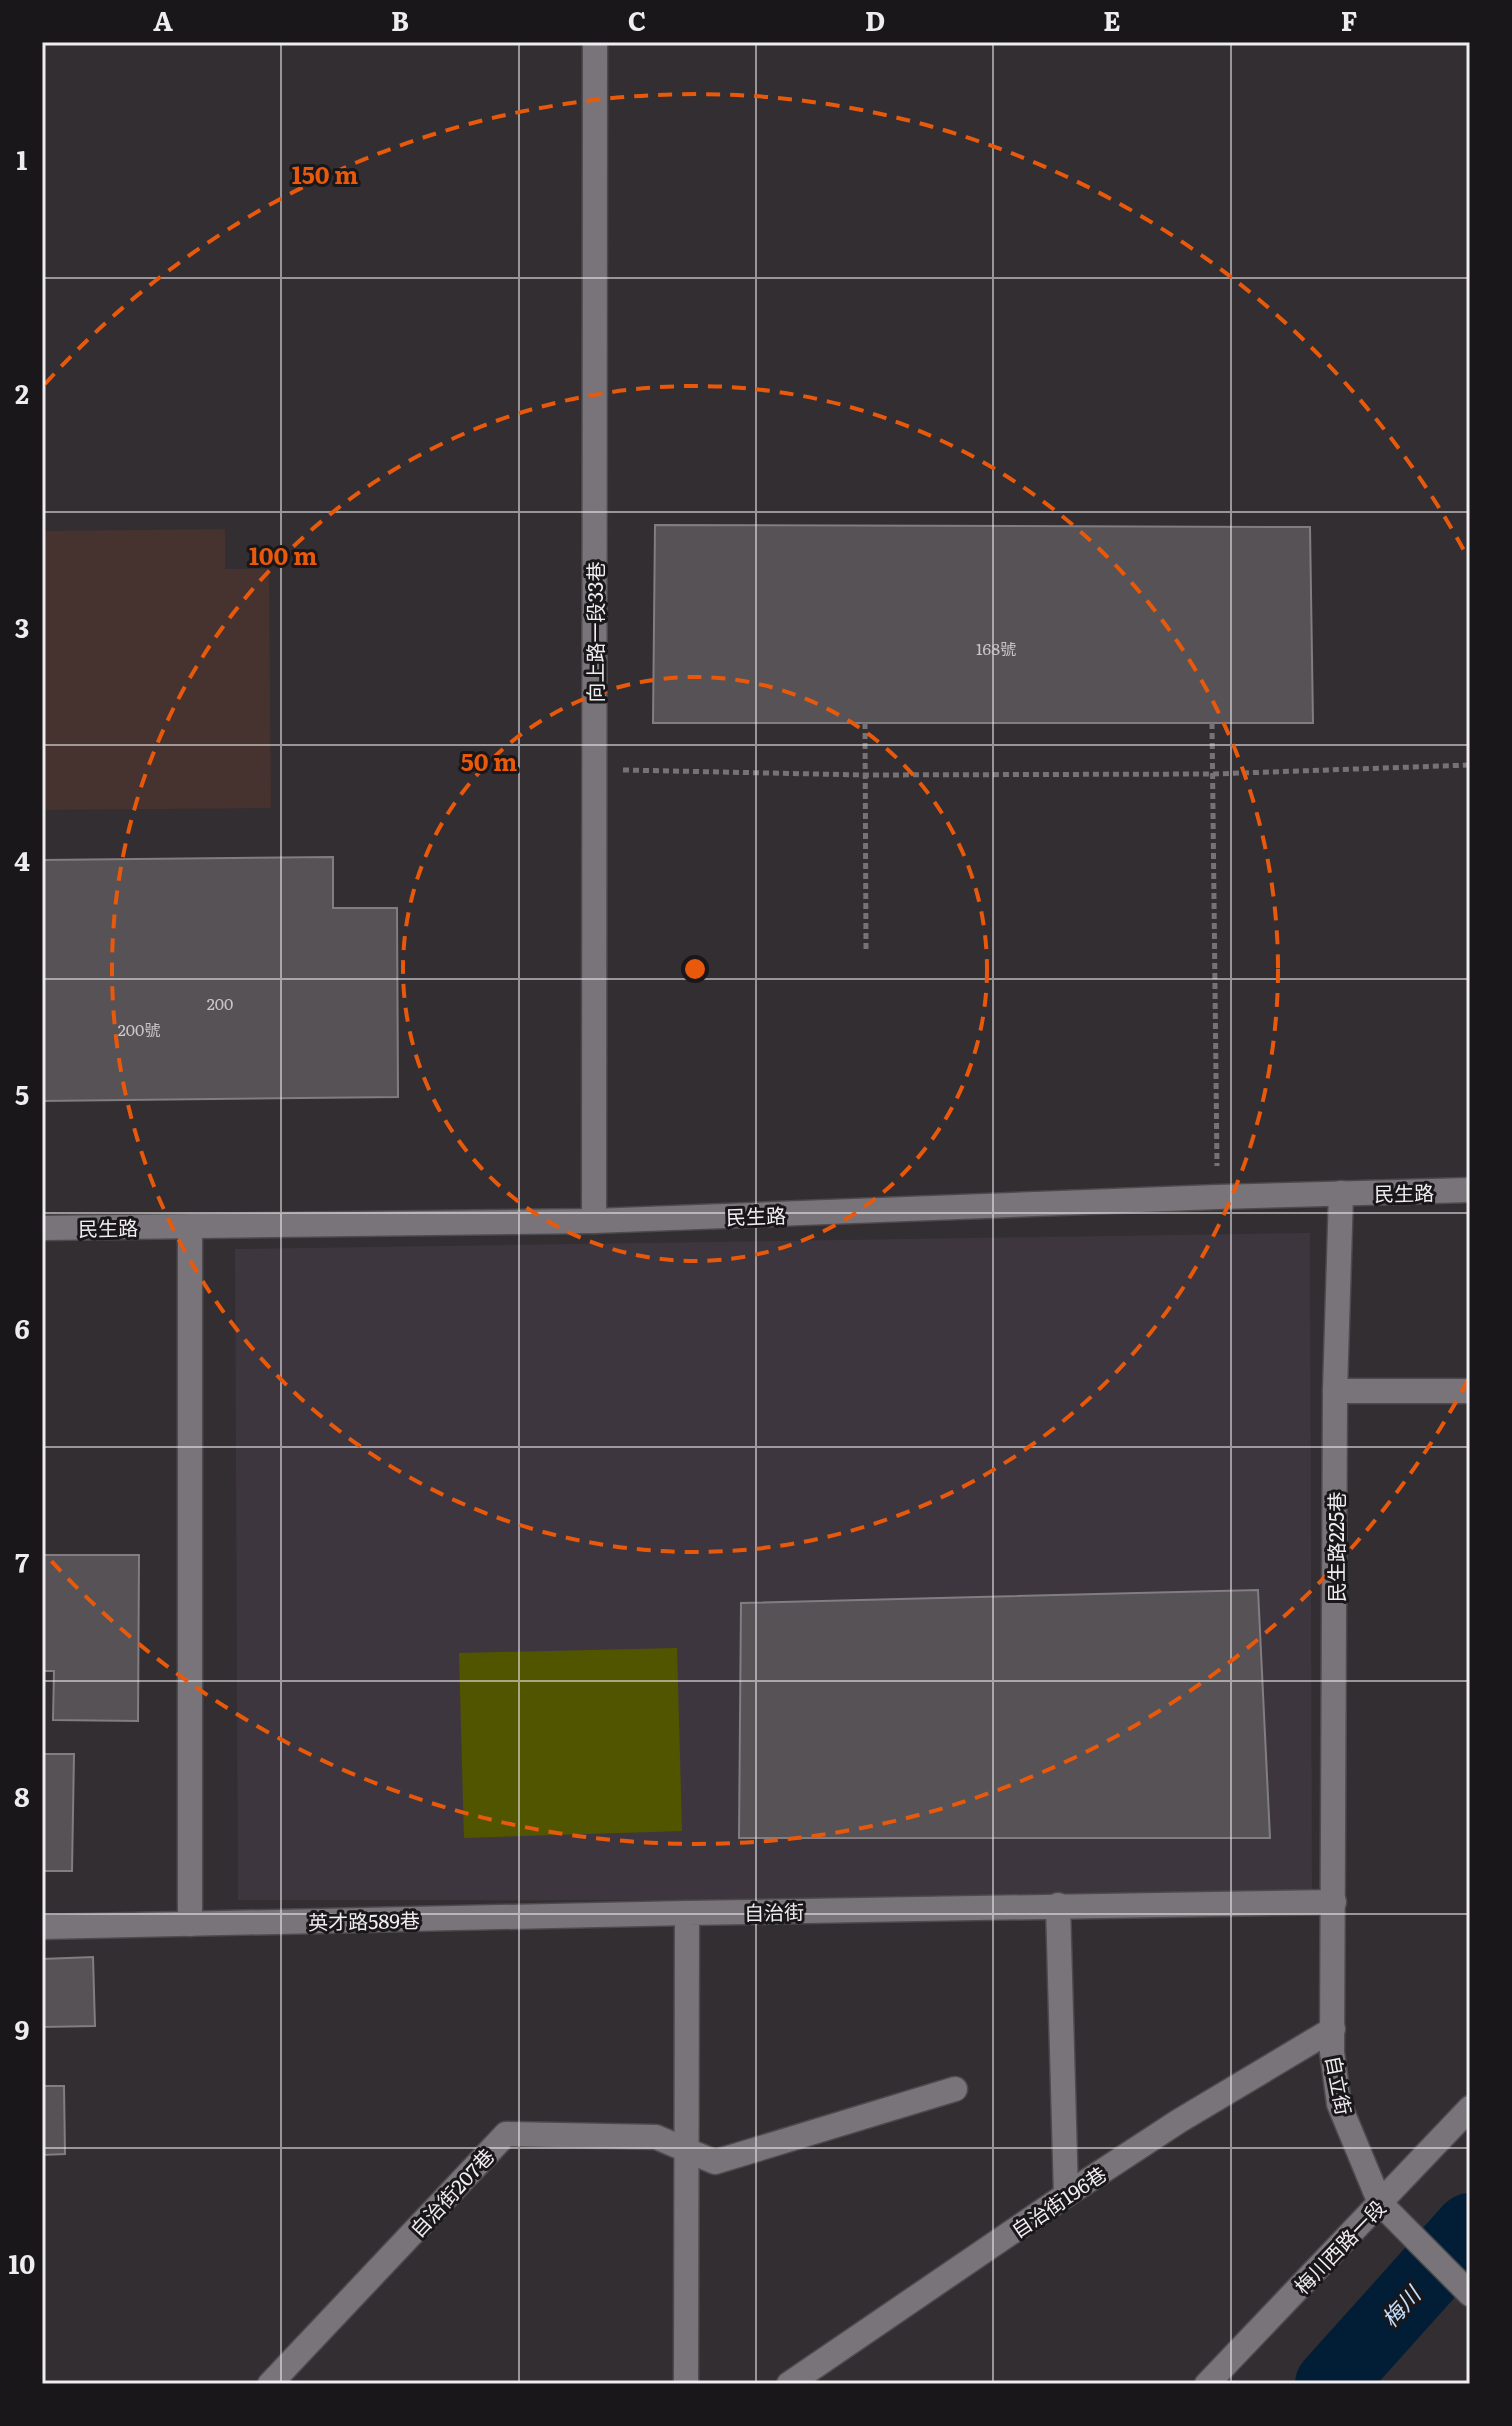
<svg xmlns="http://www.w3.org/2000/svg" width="1512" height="2426" viewBox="0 0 1512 2426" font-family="Literata,'Noto Sans TC',serif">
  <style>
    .industrial { fill: #46322e }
    .built { fill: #3e363f }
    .green { fill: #525500 }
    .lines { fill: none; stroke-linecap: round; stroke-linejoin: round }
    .river { stroke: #011e36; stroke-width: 70 }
    .building { fill: #565256; stroke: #817d81; stroke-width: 2 }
    .minor-casing { stroke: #4d4a4d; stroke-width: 27 }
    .path { stroke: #767376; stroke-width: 5; stroke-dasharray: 6 4; stroke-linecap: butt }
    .minor { stroke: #797479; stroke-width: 24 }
    .grid { fill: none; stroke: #efedef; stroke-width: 2; stroke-opacity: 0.55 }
    .ring { fill: none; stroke: #e8590c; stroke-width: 4; stroke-dasharray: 14 10 }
    .labels { text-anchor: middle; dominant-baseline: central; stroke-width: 6; stroke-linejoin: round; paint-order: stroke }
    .number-label { font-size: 16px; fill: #c9c6c9 }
    .street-label { font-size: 20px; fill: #efedef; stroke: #191719 }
    .water-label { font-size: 22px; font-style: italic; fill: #c2e0fe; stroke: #191719 }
    .centre { fill: #e8590c; stroke: #191719; stroke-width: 4 }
    .ring-label { font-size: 24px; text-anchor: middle; font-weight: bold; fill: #e8590c; stroke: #191719; stroke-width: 6; stroke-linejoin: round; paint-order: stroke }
    .neatline { fill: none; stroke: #efedef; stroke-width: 3 }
    .grid-label { font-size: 26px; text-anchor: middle; font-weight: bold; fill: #efedef }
  </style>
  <rect width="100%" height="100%" fill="#322e32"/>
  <!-- industrial -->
  <path class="industrial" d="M 225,529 L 225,569 L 269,569 L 271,808 L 42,810 L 42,531 Z"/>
  <!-- built -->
  <path class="built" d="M 1310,1233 L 1312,1901 L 238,1900 L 235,1249 Z"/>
  <!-- green -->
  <path class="green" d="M 677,1648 L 682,1831 L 464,1838 L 459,1653 Z"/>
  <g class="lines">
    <!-- river -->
    <path class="river" d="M 1330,2384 L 1470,2228"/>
  </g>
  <!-- building -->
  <g class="building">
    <path d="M 655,525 L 1310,527 L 1313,723 L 653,723 Z"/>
    <path d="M 333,857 L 333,908 L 397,908 L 398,1097 L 42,1101 L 42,860 Z"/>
    <path d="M 42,1555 L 139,1555 L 138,1721 L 53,1720 L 54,1671 L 42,1671 Z"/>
    <path d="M 1258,1590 L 1270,1838 L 739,1838 L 741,1603 Z"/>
    <path d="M 42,1754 L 74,1754 L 72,1871 L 42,1871 Z"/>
    <path d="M 93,1957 L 95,2026 L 42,2027 L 42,1959 Z"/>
    <path d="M 42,2086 L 64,2086 L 65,2154 L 42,2155 Z"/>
  </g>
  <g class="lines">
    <defs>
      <g id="minor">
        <path d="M 1341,1193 L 1335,1391 L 1332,2052 L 1339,2104 L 1380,2203 L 1470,2294"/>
        <path d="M 594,1221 L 595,42"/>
        <path d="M 190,1226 L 190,1924"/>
        <path d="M 42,1228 L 594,1221 L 1217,1197 L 1470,1190"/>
        <path d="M 1335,1391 L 1470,1391"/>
        <path d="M 1058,1905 L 1066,2195"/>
        <path d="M 42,1927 L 687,1913"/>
        <path d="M 270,2384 L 506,2134 L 656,2137 L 715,2162 L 955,2089"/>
        <path d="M 686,2384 L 687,1913 L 1334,1902"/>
        <path d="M 789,2384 L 1066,2195 L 1179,2121 L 1333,2029"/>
        <path d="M 1207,2384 L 1470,2108"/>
      </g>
    </defs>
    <!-- minor casing -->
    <use href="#minor" class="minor-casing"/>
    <!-- path -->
    <g class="path">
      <path d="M 865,723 L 866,949"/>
      <path d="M 1212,723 L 1217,1166"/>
      <path d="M 623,770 L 865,775 L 1213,774 L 1470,765"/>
    </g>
    <!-- minor -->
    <use href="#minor" class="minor"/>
  </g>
  <!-- grid -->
  <path class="grid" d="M 281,42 L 281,2384M 519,42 L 519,2384M 756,42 L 756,2384M 993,42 L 993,2384M 1231,42 L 1231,2384M 42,278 L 1470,278M 42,512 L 1470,512M 42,745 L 1470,745M 42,979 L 1470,979M 42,1213 L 1470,1213M 42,1447 L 1470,1447M 42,1681 L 1470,1681M 42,1914 L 1470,1914M 42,2148 L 1470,2148"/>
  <!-- distance rings -->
  <g class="ring">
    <circle cx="695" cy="969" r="292"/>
    <circle cx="695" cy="969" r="583"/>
    <path d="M1468 1380A875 875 0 0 1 45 1554M45 384A875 875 0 0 1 1468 558"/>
  </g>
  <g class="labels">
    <!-- number labels -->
    <g class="number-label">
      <text x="996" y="648">168號</text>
      <text x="220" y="1003">200</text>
      <text x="139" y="1029">200號</text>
    </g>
    <!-- street labels -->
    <g class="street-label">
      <text transform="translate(594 632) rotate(-90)">向上路一段33巷</text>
      <text transform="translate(1404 1192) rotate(-1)">民生路</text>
      <text transform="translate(756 1215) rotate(-2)">民生路</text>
      <text transform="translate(108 1227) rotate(-1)">民生路</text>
      <text transform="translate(1335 1547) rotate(-90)">民生路225巷</text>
      <text transform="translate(774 1911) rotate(-1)">自治街</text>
      <text transform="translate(364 1920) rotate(-1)">英才路589巷</text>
      <text transform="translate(1340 2085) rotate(79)">自立街</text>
      <text transform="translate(451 2192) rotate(-47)">自治街207巷</text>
      <text transform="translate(1058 2201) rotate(-34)">自治街196巷</text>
      <text transform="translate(1339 2246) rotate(-46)">梅川西路一段</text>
    </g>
    <!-- water labels -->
    <g class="water-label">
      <text transform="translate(1400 2306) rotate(-48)">梅川</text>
    </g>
  </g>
  <circle cx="695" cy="969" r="12" class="centre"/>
  <g class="ring-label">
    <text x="325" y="184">150 m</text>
    <text x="283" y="565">100 m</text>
    <text x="489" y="771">50 m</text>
  </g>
  <!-- border -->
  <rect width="1512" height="2426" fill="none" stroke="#191719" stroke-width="88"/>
  <rect x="44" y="44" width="1424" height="2338" class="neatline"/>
  <g class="grid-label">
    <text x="163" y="31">A</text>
    <text x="400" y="31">B</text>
    <text x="637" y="31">C</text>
    <text x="875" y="31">D</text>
    <text x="1112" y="31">E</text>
    <text x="1349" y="31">F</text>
    <text x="22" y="170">1</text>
    <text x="22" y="404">2</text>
    <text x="22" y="638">3</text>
    <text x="22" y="871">4</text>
    <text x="22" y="1105">5</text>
    <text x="22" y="1339">6</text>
    <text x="22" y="1573">7</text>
    <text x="22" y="1807">8</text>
    <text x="22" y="2040">9</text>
    <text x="22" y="2274">10</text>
  </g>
</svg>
